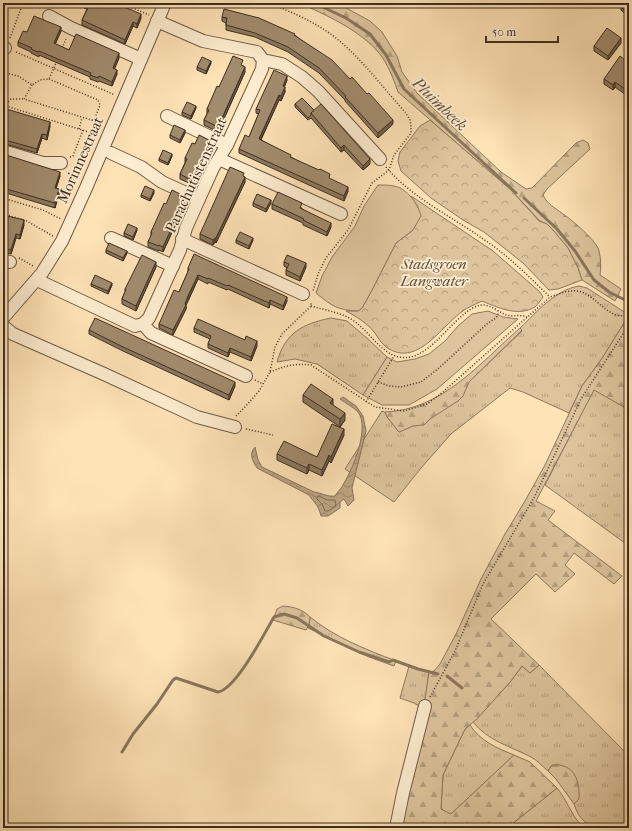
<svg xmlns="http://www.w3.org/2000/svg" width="632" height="831" viewBox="0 0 632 831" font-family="'IM FELL French Canon',serif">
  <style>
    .grass { fill: url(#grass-tufts); stroke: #8e785e }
    .forest { fill: url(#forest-firs); stroke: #8e785e }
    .park { fill: url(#park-crowns); stroke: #8e785e }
    .garden { fill: #ddc49c; stroke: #8e785e }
    .water { fill: url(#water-waves); stroke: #8a755b }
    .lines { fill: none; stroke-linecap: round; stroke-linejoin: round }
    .shore { stroke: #7e6952; stroke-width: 1 }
    .stream { stroke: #8a755b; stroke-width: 3 }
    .minor-casing { stroke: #6e5a46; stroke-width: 14 }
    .path { stroke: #3e2d20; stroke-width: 1.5; stroke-dasharray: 1 2; stroke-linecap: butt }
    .minor { stroke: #feedd0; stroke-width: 12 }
    .wall { fill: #8b785f; stroke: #3e2d20 }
    .shaded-wall { fill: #71624d; stroke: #3e2d20 }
    .building { fill: #a28c6e; stroke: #3e2d20 }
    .labels { text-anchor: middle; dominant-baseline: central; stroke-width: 3.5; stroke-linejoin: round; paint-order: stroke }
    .street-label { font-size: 15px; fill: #3e2d20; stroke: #feedd0 }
    .park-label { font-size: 15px; font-style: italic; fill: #5e4b39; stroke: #feedd0 }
    .water-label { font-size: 16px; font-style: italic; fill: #64513e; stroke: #feedd0 }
  </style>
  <defs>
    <pattern id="grass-tufts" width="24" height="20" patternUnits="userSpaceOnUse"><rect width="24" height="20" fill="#ddc49c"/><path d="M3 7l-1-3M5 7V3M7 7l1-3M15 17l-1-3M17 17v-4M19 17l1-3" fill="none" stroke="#b5a07f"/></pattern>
    <pattern id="forest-firs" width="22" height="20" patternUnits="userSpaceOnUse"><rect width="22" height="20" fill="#ddc49c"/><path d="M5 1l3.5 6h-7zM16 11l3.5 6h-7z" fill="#b5a07f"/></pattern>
    <pattern id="park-crowns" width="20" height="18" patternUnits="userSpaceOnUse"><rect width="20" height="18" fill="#ddc49c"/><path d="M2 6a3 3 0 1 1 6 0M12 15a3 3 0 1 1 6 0" fill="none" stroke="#b5a07f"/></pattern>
    <pattern id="water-waves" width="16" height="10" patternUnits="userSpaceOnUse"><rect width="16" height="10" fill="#bda583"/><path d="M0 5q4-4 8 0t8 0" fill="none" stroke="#9b876b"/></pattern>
  </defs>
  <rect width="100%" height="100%" fill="#fee3b6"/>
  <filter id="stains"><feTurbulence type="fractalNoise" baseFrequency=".005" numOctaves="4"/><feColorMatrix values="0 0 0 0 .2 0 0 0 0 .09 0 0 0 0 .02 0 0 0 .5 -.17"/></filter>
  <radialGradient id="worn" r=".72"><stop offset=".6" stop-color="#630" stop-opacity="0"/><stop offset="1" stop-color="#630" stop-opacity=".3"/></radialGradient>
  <!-- grass -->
  <g class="grass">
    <path d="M 579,286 L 587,288 L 629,315 L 603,357 L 582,386 L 569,413 L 523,392 L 510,388 L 451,434 L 421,468 L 394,502 L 345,469 L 382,411 L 385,412 L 387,417 L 399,432 C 403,430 408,428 412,426 C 419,424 425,426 430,419 L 522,331 L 520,328 C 537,312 555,290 579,286 Z"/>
    <path d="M 331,318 L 347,321 L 368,339 L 387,357 L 363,395 L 317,364 L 295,359 L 277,362 C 285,333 302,324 331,318 Z"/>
    <path d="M 594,389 L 629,410 L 629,546 L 545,485 Z"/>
    <path d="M 310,617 C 336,638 365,649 396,661 L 394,666 L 369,657 L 308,628 L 309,625 Z"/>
    <path d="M 539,665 L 629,756 L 629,819 L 628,824 C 617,831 592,830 583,820 C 578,816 576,809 574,804 L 579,798 L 552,765 L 548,771 C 542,766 537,760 531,757 C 510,746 488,741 473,722 L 511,681 L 522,666 L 530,673 Z"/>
    <path d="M 409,666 L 429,672 L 424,709 L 414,703 L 400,698 Z"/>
    <path d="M 470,725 C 480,741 497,748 514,755 L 451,815 L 441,809 L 443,775 L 465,729 Z"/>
    <path d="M 557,788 C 566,798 575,823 585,828 L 507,828 Z"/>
  </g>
  <!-- forest -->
  <g class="forest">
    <path d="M 299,3 L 337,3 L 370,21 L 382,32 L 397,56 L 402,72 L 417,93 L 501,172 L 526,189 L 532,188 L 576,143 L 583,140 L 588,143 L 590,149 L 547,189 L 543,195 C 548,205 554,207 563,214 C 572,220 597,241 599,251 C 601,259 601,267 600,275 L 621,289 L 615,301 L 582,280 L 578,268 L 568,248 L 553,230 L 547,224 L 540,221 L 511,190 L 398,92 C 393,78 388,64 379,53 C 361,31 325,14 299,3 Z"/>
    <path d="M 629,315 L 629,410 L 594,390 L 536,501 L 555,511 L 548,520 L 622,576 L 614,584 L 574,553 L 565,565 L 575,574 L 555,592 L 536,574 L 491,619 L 539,665 L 530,673 L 522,666 L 511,681 L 477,719 L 465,729 L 443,775 L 441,809 L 451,814 L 514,755 L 530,762 L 557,788 L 507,828 L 398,828 L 423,713 L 429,672 L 434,671 L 440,664 L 457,632 L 481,579 L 505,534 L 525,501 L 545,465 L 582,386 L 603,357 Z"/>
    <path d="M 520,328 L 522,330 L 469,382 L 463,396 L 458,401 L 430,419 L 424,425 L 413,426 L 399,432 L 387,417 L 385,412 C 442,410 480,363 520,328 Z"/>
    <path d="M 283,606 C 294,607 302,609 310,617 L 309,625 L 306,630 L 273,620 L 277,609 Z"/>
    <path d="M 552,765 C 574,763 580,780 579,799 L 574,804 L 556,779 L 548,771 Z"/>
  </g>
  <!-- park -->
  <g class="park">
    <path d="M 430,120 L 511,190 L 539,221 L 547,224 L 553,230 L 568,248 L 578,268 L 582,280 L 558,289 L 549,290 L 523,263 L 484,232 L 463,220 L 431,198 L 401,171 L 398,161 L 400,152 L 420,126 Z"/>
    <path d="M 411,196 L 493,251 L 540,292 L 543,297 C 541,300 538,304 535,307 C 518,317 499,308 482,301 C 476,304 468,307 463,311 C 441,326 417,369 386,347 C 382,344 378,338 375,333 C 367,323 357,317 346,311 L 358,311 L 362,308 L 371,292 L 396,243 L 413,230 L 418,207 Z"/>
  </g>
  <!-- garden -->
  <g class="garden">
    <path d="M 378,185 C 383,185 389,185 394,186 C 407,188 418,204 421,216 L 413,230 L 396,243 L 371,292 L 362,308 L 358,311 C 337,310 332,306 316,293 L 322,276 L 332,257 L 355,226 L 364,206 Z"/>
    <path d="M 488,311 L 503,317 L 518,319 L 437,389 L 409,405 L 382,405 L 363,395 L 387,357 L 397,362 L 415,359 L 429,354 L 445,341 L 458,326 L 472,314 Z"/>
  </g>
  <!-- water -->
  <path class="water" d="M 343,397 L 356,406 L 363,416 L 366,431 L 352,488 L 354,500 L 348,506 L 344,499 L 340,502 L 340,508 L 328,516 L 321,516 C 318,504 315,504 309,495 L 257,468 C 252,460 249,454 255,447 L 258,460 L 262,467 L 314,492 C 322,493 327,497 335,496 C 338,491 342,488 344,483 C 353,468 370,428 358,412 C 353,407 346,403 340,399 Z"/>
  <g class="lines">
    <!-- shore -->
    <path class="shore" d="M 319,496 L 327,500 L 335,500 L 336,506 L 328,511 L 325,511 L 322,504 L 317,499 Z"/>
    <!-- stream -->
    <g class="stream">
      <path d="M 314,3 L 346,18 L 370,34 L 386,55 L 404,89 L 516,193"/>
      <path d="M 524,198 L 557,229 L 575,251 L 594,280 L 609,292 L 629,302"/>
      <path d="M 447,676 L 462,688"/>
      <path d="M 122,752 L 133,734 L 157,704 L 173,680 L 176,678 L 218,692 C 236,689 264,634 274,617 L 284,614 L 297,618 L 324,636 L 359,652 L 389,662 L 393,660 L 418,669 L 438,674"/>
    </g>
    <defs>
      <g id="minor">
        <path d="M 49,16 L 71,28 L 141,59"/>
        <path d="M 157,21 L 203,41 L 257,52 L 263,60 L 282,64 L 302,77 L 318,91 L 380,159"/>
        <path d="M 3,48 L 5,48"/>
        <path d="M 167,116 L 227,145"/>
        <path d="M 3,151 L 43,163 L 61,163"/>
        <path d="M 111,153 L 141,167 L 162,182 L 199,199"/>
        <path d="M 219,159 L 341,214"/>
        <path d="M 111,238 L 173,266"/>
        <path d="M 182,239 L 303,294"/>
        <path d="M 3,261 L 10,262"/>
        <path d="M 37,280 L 135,326 L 143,324 L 151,333 L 246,376"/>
        <path d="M 3,318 L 42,273 L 62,241 L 86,188 L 165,3"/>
        <path d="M 143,324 L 149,318 L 180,250 L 186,228 L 199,199 L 213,168 L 227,145 L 262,69 L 263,60"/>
        <path d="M 3,326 L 13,334 L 104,374 L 197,417 L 235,427"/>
        <path d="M 396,828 L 403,793 L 425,706"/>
      </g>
    </defs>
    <!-- minor casing -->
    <use href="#minor" class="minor-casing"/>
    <!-- path -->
    <g class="path">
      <path d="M 121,3 L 149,15"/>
      <path d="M 269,3 C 291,12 313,21 332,35 C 361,57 382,87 406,113 L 410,120 L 411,127 L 411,133 L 394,155 L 389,170 L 372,183 L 348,230 L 326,258 L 318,274 L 313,291"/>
      <path d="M 10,38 L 23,3"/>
      <path d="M 62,48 L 66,39"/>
      <path d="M 16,52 L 115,95"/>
      <path d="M 6,73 L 18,76 L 32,85 L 40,80 L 49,79 L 57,61"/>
      <path d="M 49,79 L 98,100 L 100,105 L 95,118 L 92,120"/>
      <path d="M 32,85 L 24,99 L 101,123"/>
      <path d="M 3,105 L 98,135"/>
      <path d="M 4,106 L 7,58"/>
      <path d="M 4,106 L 11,99 L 23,99"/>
      <path d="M 79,129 L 82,118"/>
      <path d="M 70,157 L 73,156 L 83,130"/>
      <path d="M 386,167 C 413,199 453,217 486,241 C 510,257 530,278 550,297"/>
      <path d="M 67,172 L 76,183"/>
      <path d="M 3,198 L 43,210 L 61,219"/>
      <path d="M 3,214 L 25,220 L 53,236"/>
      <path d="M 19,258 L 33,266"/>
      <path d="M 311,306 C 324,310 339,312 351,319 C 371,331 384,362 410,357 C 436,353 461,304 484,305 C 492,306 499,312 506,315 C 513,317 521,314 527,317"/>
      <path d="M 270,372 C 284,366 296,363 311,365 L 375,407 L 404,411 L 427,404 L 443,392 L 550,297 C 559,294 568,290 577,291 C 596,293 609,323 629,314"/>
      <path d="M 255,380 L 263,384"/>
      <path d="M 378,382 L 389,386 L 401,387 L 421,382 L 439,368 L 488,323 L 496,318 L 499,312"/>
      <path d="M 366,402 L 394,356"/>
      <path d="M 236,416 L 246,406 L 259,391 L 270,372 L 275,347 L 282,334 L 311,306 L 311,302"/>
      <path d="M 246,429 L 273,435"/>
      <path d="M 430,697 L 455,651 L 483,584 L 535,496 L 581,399 L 628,326 L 629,319"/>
    </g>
    <!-- minor -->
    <use href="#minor" class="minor"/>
  </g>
  <!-- wall -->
  <g class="wall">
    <path d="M 629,3 L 627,15 L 621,10 L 621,7 Z"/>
    <path d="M 84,4 L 141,18 L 137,28 L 133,26 L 125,44 L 82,25 L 82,20 L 87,9 L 84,8 Z"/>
    <path d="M 222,17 L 295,35 L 393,124 L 378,138 L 345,101 L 345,100 L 319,73 L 288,52 L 255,37 L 226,30 L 226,23 L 222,21 Z"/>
    <path d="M 61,31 L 55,44 L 69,50 L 119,58 L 114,69 L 117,74 L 112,86 L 99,81 L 98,82 L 90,79 L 90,77 L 39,55 L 39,57 L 31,53 L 31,52 L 18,46 L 18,42 L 27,32 Z"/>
    <path d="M 621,43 L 608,60 L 594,51 L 594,46 Z"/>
    <path d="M 211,63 L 206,74 L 197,70 L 197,67 Z"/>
    <path d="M 243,65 L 243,66 L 245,72 L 218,132 L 204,125 L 204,120 L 207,114 L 207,109 L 219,87 Z"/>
    <path d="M 629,67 L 627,70 L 629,72 L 629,97 L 615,87 L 613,90 L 604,84 L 604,79 Z"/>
    <path d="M 287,80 L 284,87 L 285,92 L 281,101 L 279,100 L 261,140 L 291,157 L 330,179 L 348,191 L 344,201 L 239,153 L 239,149 L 249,137 L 259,114 L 256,113 L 256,109 Z"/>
    <path d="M 295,104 L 314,110 L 370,164 L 363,170 L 344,150 L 341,152 L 311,118 L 308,120 L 295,107 Z"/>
    <path d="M 3,108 L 50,126 L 47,140 L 42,138 L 37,153 L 5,144 L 3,144 Z"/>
    <path d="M 196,108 L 191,119 L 182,115 L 182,112 Z"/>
    <path d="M 185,133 L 180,143 L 170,138 L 170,135 Z"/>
    <path d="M 195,144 L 211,146 L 195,181 L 192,179 L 189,183 L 180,179 L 180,174 L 185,163 L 185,158 Z"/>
    <path d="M 3,154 L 60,176 L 56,188 L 59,194 L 55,208 L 3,192 Z"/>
    <path d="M 172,156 L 168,165 L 159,161 L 159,159 Z"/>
    <path d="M 244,176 L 245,182 L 216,243 L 215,242 L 213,245 L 200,239 L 200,234 Z"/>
    <path d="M 154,193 L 150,201 L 141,197 L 141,195 Z"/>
    <path d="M 180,197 L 185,204 L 163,252 L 159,250 L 159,251 L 148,247 L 148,242 L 151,236 L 151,232 L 166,204 Z"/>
    <path d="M 253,203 L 271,203 L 266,212 L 253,206 Z"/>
    <path d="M 272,204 L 302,208 L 302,209 L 331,227 L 327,236 L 303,225 L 303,223 L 272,209 Z"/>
    <path d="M 3,215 L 24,225 L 20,239 L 16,238 L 11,254 L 3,252 Z"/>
    <path d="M 137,230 L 133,240 L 124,236 L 124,233 Z"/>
    <path d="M 236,240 L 253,240 L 249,249 L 236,243 Z"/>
    <path d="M 106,250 L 127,253 L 123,261 L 106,253 Z"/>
    <path d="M 284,262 L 306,267 L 300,281 L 286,275 L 286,270 L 287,268 L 284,266 Z"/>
    <path d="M 156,267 L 136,311 L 122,304 L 122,299 L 125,292 L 125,289 Z"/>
    <path d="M 188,268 L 287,301 L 283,310 L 270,304 L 269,308 L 228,289 L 227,290 L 208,282 L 208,284 L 198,279 L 188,301 L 186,305 L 186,309 L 173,335 L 159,328 L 159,324 L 179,292 L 188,272 Z"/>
    <path d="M 91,284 L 112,285 L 108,294 L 91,286 Z"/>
    <path d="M 194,328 L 257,346 L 251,361 L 230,352 L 228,357 L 208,348 L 208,344 L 210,339 L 194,332 Z"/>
    <path d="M 89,330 L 235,386 L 229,400 L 123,351 L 89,334 Z"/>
    <path d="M 303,395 L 333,405 L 345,420 L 340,427 L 303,402 Z"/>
    <path d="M 344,435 L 331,463 L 329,461 L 322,476 L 309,470 L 307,474 L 277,460 L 277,454 L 317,457 Z"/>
  </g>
  <!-- shaded-wall -->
  <g class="shaded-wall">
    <path d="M 141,14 L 141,18 L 137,28 L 137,24 Z"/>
    <path d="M 133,22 L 133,26 L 125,44 L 125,40 Z"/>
    <path d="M 61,27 L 61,31 L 54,47 L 54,43 Z"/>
    <path d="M 621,38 L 621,43 L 608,60 L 608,56 Z"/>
    <path d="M 119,53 L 119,58 L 113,73 L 113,68 Z"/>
    <path d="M 211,61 L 211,63 L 206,74 L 206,71 Z"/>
    <path d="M 629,63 L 629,67 L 624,73 L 624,68 Z"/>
    <path d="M 245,67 L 245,72 L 218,132 L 218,127 Z"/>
    <path d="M 117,70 L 117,74 L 112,86 L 112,82 Z"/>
    <path d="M 287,76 L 287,80 L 283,91 L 283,86 Z"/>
    <path d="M 615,82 L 615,87 L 613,90 L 613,85 Z"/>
    <path d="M 285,87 L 285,92 L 281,101 L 281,96 Z"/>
    <path d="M 279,95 L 279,100 L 259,143 L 259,139 Z"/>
    <path d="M 196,106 L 196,108 L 191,119 L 191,116 Z"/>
    <path d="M 393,120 L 393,124 L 378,138 L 378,133 Z"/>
    <path d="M 50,122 L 50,126 L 47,140 L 47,135 Z"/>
    <path d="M 185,130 L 185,133 L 180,143 L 180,140 Z"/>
    <path d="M 42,134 L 42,138 L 37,153 L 37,149 Z"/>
    <path d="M 211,141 L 211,146 L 195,181 L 195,176 Z"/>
    <path d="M 344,145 L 344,150 L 341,152 L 341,148 Z"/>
    <path d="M 172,154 L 172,156 L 168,165 L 168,163 Z"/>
    <path d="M 370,159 L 370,164 L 363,170 L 363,166 Z"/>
    <path d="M 60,172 L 60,176 L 55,192 L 55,188 Z"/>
    <path d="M 192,174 L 192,179 L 189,183 L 189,179 Z"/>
    <path d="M 245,177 L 245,182 L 216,243 L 216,238 Z"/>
    <path d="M 348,187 L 348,191 L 344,201 L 344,196 Z"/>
    <path d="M 59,189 L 59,194 L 55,208 L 55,203 Z"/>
    <path d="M 154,190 L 154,193 L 150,201 L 150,199 Z"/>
    <path d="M 185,199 L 185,204 L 163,252 L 163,247 Z"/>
    <path d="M 271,200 L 271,203 L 266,212 L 266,209 Z"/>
    <path d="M 24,220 L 24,225 L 20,239 L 20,235 Z"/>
    <path d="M 331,223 L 331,227 L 327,236 L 327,232 Z"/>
    <path d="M 137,228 L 137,230 L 133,240 L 133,237 Z"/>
    <path d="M 16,234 L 16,238 L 11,254 L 11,250 Z"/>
    <path d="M 215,238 L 215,242 L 213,245 L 213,240 Z"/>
    <path d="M 253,238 L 253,240 L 249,249 L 249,246 Z"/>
    <path d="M 127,251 L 127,253 L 123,261 L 123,258 Z"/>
    <path d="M 156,262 L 156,267 L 136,311 L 136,306 Z"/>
    <path d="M 306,263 L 306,267 L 300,281 L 300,277 Z"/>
    <path d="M 198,275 L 198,279 L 188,301 L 186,305 L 186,309 L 173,335 L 173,330 Z"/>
    <path d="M 112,283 L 112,285 L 108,294 L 108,291 Z"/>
    <path d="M 287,297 L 287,301 L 283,310 L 283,306 Z"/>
    <path d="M 270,300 L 270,304 L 269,308 L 269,303 Z"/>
    <path d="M 257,341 L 257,346 L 251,361 L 251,357 Z"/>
    <path d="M 230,348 L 230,352 L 228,357 L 228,353 Z"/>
    <path d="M 235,382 L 235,386 L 229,400 L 229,395 Z"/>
    <path d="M 333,399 L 333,406 L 330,403 Z"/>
    <path d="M 345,413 L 345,420 L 340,427 L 340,419 Z"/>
    <path d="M 344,429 L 344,435 L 331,463 L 331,457 Z"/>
    <path d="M 329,455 L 329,461 L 322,476 L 322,470 Z"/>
    <path d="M 309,464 L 309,470 L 307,474 L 307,468 Z"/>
  </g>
  <!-- building -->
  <g class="building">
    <path d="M 84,3 L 115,3 L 141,14 L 137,24 L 133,22 L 125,40 L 82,20 L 89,6 L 84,4 Z"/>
    <path d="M 624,3 L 629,3 L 629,10 L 627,13 L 621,7 Z"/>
    <path d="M 224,9 L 259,18 L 295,34 L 294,35 L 332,60 L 350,79 L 352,77 L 367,94 L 369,93 L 393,120 L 378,133 L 345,97 L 346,96 L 319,68 L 288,47 L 255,33 L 226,25 L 227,18 L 222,17 Z"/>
    <path d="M 34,16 L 61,27 L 54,43 L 69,50 L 76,34 L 119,53 L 113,68 L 117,70 L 112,82 L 99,76 L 98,78 L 90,75 L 91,73 L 39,51 L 39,52 L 35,51 L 31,49 L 32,48 L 18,42 L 23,31 L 27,32 Z"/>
    <path d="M 607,28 L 621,38 L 608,56 L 594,46 Z"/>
    <path d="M 233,56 L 243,60 L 241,65 L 245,67 L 218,127 L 204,120 L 209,110 L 207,109 L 217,86 L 219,87 Z"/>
    <path d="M 620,56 L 629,63 L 624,68 L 629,71 L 629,92 L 615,82 L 613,85 L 604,79 Z"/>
    <path d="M 202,57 L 211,61 L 206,71 L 197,67 Z"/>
    <path d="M 274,70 L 287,76 L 283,86 L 285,87 L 281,96 L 279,95 L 259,139 L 291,155 L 290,157 L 319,170 L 320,169 L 330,174 L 329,178 L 348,187 L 344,196 L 239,149 L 245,135 L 249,137 L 260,110 L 256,109 Z"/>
    <path d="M 302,98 L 314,110 L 311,113 L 311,115 L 308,118 L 295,104 Z"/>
    <path d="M 187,102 L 196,106 L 191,116 L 182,112 Z"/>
    <path d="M 321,104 L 370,159 L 363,166 L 344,145 L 341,148 L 311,113 Z"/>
    <path d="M 3,108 L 50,122 L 47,135 L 42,134 L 37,149 L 5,140 L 3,140 Z"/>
    <path d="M 174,125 L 185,130 L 180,140 L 170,135 Z"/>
    <path d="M 199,135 L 211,141 L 195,176 L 192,174 L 189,179 L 180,174 L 187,159 L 185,158 L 192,143 L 195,144 Z"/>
    <path d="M 163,150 L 172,154 L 168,163 L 159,159 Z"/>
    <path d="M 3,154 L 60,172 L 55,188 L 59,189 L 55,203 L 3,188 Z"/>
    <path d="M 230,167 L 244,173 L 243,176 L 245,177 L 216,238 L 215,238 L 213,240 L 200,234 Z"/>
    <path d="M 145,186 L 154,190 L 150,199 L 141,195 Z"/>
    <path d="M 172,190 L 180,194 L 178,196 L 185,199 L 163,247 L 159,245 L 159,246 L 148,242 L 152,233 L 151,232 L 164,203 L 166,204 Z"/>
    <path d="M 278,192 L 302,203 L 300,208 L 331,223 L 327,232 L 303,220 L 304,219 L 272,204 Z"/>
    <path d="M 257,194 L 271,200 L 266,209 L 253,203 Z"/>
    <path d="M 3,215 L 24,220 L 20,235 L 16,234 L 11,250 L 3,248 Z"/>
    <path d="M 128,224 L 137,228 L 133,237 L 124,233 Z"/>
    <path d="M 240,232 L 253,238 L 249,246 L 236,240 Z"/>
    <path d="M 109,243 L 127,251 L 123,258 L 106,250 Z"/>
    <path d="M 194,254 L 287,297 L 283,306 L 270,300 L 269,303 L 228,285 L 227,286 L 208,278 L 208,279 L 198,275 L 188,296 L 185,304 L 186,305 L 173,330 L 159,324 L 174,290 L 179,292 L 189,269 L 188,268 Z"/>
    <path d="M 142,255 L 156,262 L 136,306 L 122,299 L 126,289 L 125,289 Z"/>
    <path d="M 287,255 L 306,263 L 300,277 L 286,270 L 289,264 L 284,262 Z"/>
    <path d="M 95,275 L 112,283 L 108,291 L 91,284 Z"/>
    <path d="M 95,318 L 235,382 L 229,395 L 123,347 L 89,330 Z"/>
    <path d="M 198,319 L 245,340 L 246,336 L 257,341 L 251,357 L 230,348 L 228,353 L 208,344 L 211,336 L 194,328 Z"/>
    <path d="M 311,384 L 333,399 L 330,403 L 345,413 L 340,419 L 303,395 Z"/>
    <path d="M 332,424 L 344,429 L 331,457 L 329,455 L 322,470 L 309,464 L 307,468 L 277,454 L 284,441 L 317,457 Z"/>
  </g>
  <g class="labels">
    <!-- street labels -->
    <g class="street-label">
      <text transform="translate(80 160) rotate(-66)">Morinnestraat</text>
      <text transform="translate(196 175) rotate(-65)">Parachutistenstraat</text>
    </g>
    <!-- park labels -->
    <g class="park-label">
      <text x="434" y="264">Stadsgroen<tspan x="434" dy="17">Langwater</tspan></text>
    </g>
    <!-- water labels -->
    <g class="water-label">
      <text transform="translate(440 104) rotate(44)">Pluimbeek</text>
    </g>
  </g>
  <!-- margin -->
  <rect width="632" height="831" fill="none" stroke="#fee3b6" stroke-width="16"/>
  <rect x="4" y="4" width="624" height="823" fill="none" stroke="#3e2d20" stroke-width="2"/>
  <rect x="8" y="8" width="616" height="815" fill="none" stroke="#3e2d20"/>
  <!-- scale -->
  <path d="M486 36v6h72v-6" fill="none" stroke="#3e2d20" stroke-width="2"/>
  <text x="492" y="36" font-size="12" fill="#3e2d20" stroke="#feedd0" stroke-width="3" paint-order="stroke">50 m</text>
  <rect width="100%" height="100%" filter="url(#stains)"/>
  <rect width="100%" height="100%" fill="url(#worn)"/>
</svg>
